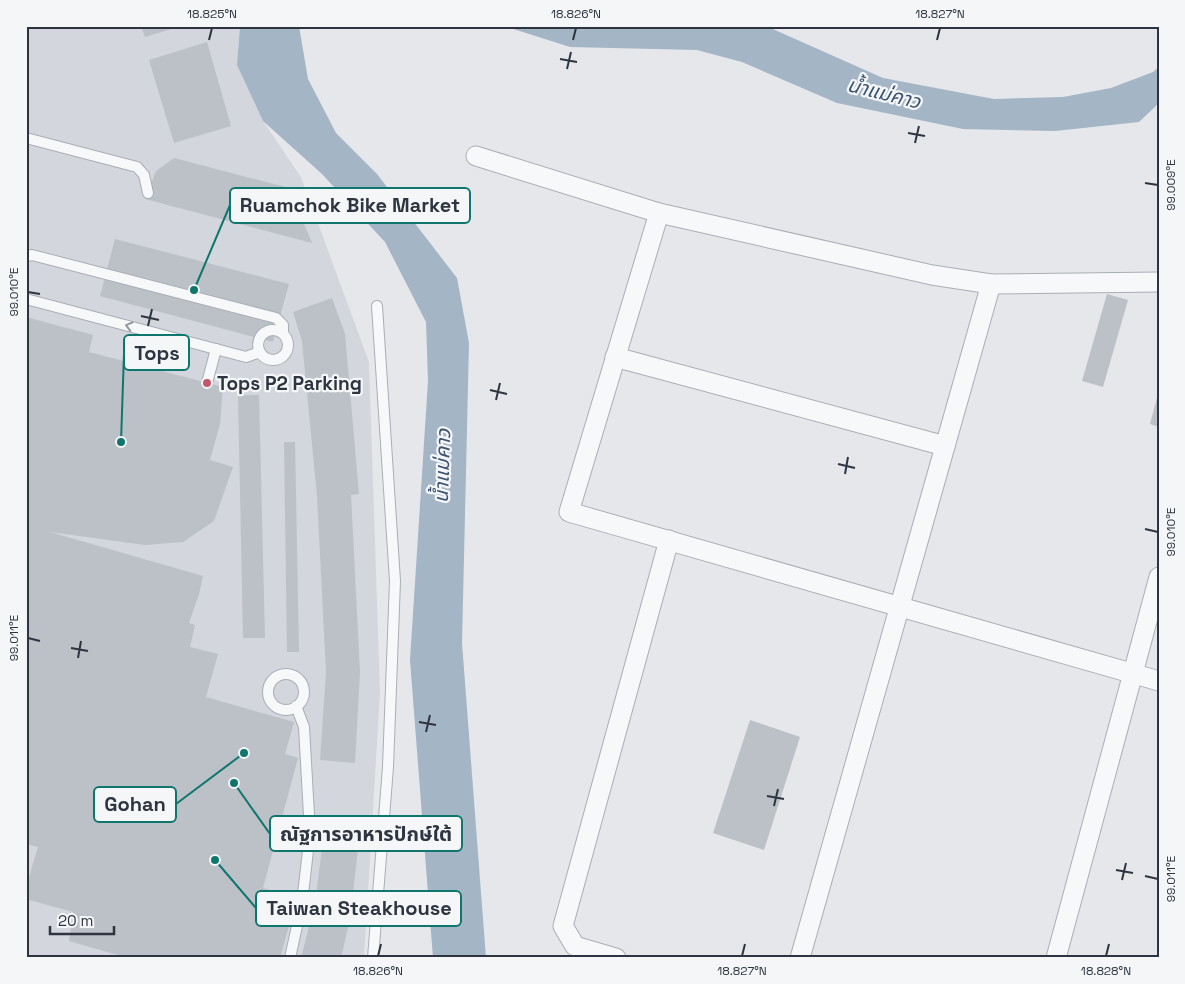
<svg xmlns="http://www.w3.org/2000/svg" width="1185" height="984" viewBox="0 0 1185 984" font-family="'Space Grotesk','Noto Sans Thai',sans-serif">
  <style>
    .built { fill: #d3d6dc }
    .water { fill: #a4b5c6 }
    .building { fill: #bcc0c7 }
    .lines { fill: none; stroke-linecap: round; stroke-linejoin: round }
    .service-casing { stroke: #aaaeb5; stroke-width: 12 }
    .minor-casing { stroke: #aaaeb5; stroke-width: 21 }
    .service { stroke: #f7f8f9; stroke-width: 10 }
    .minor { stroke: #f7f8f9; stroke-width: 19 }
    .oneway { stroke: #92969d }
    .ticks { fill: none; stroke: #2e3541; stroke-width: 2 }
    .poi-dot { fill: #c0596a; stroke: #f4f6f8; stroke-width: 2 }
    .labels { text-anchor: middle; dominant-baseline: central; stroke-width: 4.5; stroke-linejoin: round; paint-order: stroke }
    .poi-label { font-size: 19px; font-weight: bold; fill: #2e3541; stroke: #f4f6f8; text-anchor: start }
    .water-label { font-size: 20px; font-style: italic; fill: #3c5471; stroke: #f4f6f8 }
    .leader { fill: none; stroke: #0f766e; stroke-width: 2 }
    .callout-dot { fill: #0f766e; stroke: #f4f6f8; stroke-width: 2 }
    .callout { fill: #f4f6f8; stroke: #0f766e; stroke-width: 2 }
    .callout-label { font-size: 20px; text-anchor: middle; font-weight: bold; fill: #2e3541 }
    .neatline { fill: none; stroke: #2e3541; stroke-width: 2 }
    .ticks-label { font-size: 12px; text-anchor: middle; fill: #2e3541 }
  </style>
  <rect width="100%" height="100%" fill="#e5e7eb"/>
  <!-- built -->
  <path class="built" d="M 26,26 L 240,26 L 237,65 L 263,121 L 301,177 L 369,362 L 380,693 L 364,958 L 26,958 Z"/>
  <!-- water -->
  <g class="water">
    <path d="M 240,26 L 299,26 L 308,79 L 336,133 L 377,174 L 457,278 L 469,343 L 462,643 L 486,958 L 433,958 L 410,660 L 428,381 L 426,322 L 385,242 L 322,174 L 263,121 L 237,65 Z"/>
    <path d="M 504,26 L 766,26 L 883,78 L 994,99 L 1063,97 L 1111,88 L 1153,72 L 1159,67 L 1159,103 L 1139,122 L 1055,131 L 963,129 L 837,103 L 742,62 L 697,50 L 570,47 Z"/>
  </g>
  <!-- building -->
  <g class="building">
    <path d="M 141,26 L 178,26 L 178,27 L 145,37 Z"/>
    <path d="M 207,42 L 231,126 L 174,143 L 149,60 Z"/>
    <path d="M 174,158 L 289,188 L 312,243 L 145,199 L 156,171 Z"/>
    <path d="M 115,239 L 289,284 L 273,342 L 100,296 Z"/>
    <path d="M 1107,294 L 1128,300 L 1103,387 L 1082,381 Z"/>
    <path d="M 332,298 L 345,334 L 359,494 L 351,495 L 360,672 L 355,763 L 320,760 L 326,672 L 317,496 L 302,341 L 293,312 Z"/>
    <path d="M 26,317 L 93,335 L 89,352 L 223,387 L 220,424 L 210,460 L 233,467 L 214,521 L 183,542 L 145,545 L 50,532 L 203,576 L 199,594 L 189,623 L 195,625 L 190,647 L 218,654 L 206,697 L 294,722 L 285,754 L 298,758 L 263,888 L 297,897 L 280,958 L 128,958 L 69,941 L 73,912 L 26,899 L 26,887 L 38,847 L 26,844 Z"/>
    <path d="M 1158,394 L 1159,394 L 1159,427 L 1150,424 Z"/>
    <path d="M 238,395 L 259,395 L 265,638 L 243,638 Z"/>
    <path d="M 284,442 L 295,442 L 299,652 L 287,652 Z"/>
    <path d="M 750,720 L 800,737 L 764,850 L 713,833 Z"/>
    <path d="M 325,825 L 360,831 L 350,919 L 341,958 L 301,958 L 315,903 Z"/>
  </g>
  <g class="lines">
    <defs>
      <g id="service">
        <path d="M 26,138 L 137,167 L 144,175 L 148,193"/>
        <path d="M 26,256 L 32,255 L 276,318 L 283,325 L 283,332"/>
        <path d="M 26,299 L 246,357 L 260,352"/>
        <circle cx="273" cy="345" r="15"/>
        <path d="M 207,383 L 216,349"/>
        <circle cx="286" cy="692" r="18"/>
        <path d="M 290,958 L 302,903 L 310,833 L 304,727 L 296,706"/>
        <path d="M 373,958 L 388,767 L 395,581 L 377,306"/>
      </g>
      <g id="minor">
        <path d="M 476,156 L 659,213 L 932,275 L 991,284 L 1159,282"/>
        <path d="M 659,213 L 569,512 L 1159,681"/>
        <path d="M 615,357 L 945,446"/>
        <path d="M 616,958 L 575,946 L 563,926 L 669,540"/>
        <path d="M 800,958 L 991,284"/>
        <path d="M 1056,958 L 1159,577"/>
      </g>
    </defs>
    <!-- service casing -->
    <use href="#service" class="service-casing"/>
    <!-- minor casing -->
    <use href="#minor" class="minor-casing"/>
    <!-- service -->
    <use href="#service" class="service"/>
    <!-- minor -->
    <use href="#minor" class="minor"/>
  </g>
  <!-- one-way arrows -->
  <defs><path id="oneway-chevron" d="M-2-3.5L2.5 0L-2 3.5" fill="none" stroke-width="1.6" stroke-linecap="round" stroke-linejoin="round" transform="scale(1.25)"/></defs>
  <use class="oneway" href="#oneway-chevron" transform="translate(129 326) rotate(-165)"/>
  <!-- ticks -->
  <path class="ticks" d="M 209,40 L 212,28M 573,40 L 576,28M 937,40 L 940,28M 560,59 L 577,62M 567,69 L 571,52M 908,133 L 925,136M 915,143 L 919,126M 1145,183 L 1158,185M 28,292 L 40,294M 141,316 L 159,320M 148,326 L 152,309M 490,390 L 507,394M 496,400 L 500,383M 838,464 L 855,468M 845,474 L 848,457M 1145,529 L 1158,532M 28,638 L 40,641M 71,648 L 88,651M 78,658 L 81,641M 419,722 L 436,725M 426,732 L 430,715M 767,796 L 784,799M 774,806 L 778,789M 1116,870 L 1133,873M 1145,876 L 1158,879M 1122,880 L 1126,863M 378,956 L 381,944M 742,956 L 745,944M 1106,956 L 1109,944"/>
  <!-- markers -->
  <circle class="poi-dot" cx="207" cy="383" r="5"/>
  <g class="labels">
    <!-- poi labels -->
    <g class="poi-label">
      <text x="217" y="383">Tops P2 Parking</text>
    </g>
    <!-- water labels -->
    <g class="water-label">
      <text transform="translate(884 93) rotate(14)">น้ำแม่คาว</text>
      <text transform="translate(442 466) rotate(-88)">น้ำแม่คาว</text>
    </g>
  </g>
  <!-- callouts -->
  <path class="leader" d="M194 290L230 205M121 442L124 353M244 753L176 804M234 783L270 834M215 860L256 908"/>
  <g class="callout-dot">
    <circle cx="194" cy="290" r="5"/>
    <circle cx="121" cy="442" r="5"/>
    <circle cx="244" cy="753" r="5"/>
    <circle cx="234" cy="783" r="5"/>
    <circle cx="215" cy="860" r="5"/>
  </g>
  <g class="callout">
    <rect x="230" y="188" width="240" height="35" rx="5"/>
    <rect x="124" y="335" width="65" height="35" rx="5"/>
    <rect x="94" y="787" width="82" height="35" rx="5"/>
    <rect x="270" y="816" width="192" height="35" rx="5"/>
    <rect x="256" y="891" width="205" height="35" rx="5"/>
  </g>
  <g class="callout-label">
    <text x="350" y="212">Ruamchok Bike Market</text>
    <text x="157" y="360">Tops</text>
    <text x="135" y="811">Gohan</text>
    <text x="366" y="841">ณัฐการอาหารปักษ์ใต้</text>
    <text x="359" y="915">Taiwan Steakhouse</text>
  </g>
  <!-- border -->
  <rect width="1185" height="984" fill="none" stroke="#f4f6f8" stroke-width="55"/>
  <!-- scale -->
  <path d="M50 926v8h64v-8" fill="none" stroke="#2e3541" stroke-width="2.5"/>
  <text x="58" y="926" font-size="15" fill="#2e3541" stroke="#f4f6f8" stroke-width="4" paint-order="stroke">20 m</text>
  <rect x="28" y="28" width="1130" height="928" class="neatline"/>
  <g class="ticks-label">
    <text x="212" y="18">18.825°N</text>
    <text x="576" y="18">18.826°N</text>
    <text x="940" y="18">18.827°N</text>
    <text transform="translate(1171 185) rotate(-90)" y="4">99.009°E</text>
    <text transform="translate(14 292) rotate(-90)" y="4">99.010°E</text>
    <text transform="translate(1171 532) rotate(-90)" y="4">99.010°E</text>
    <text transform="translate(14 638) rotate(-90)" y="4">99.011°E</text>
    <text transform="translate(1171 879) rotate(-90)" y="4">99.011°E</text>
    <text x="378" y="975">18.826°N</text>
    <text x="742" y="975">18.827°N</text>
    <text x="1106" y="975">18.828°N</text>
  </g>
</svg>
